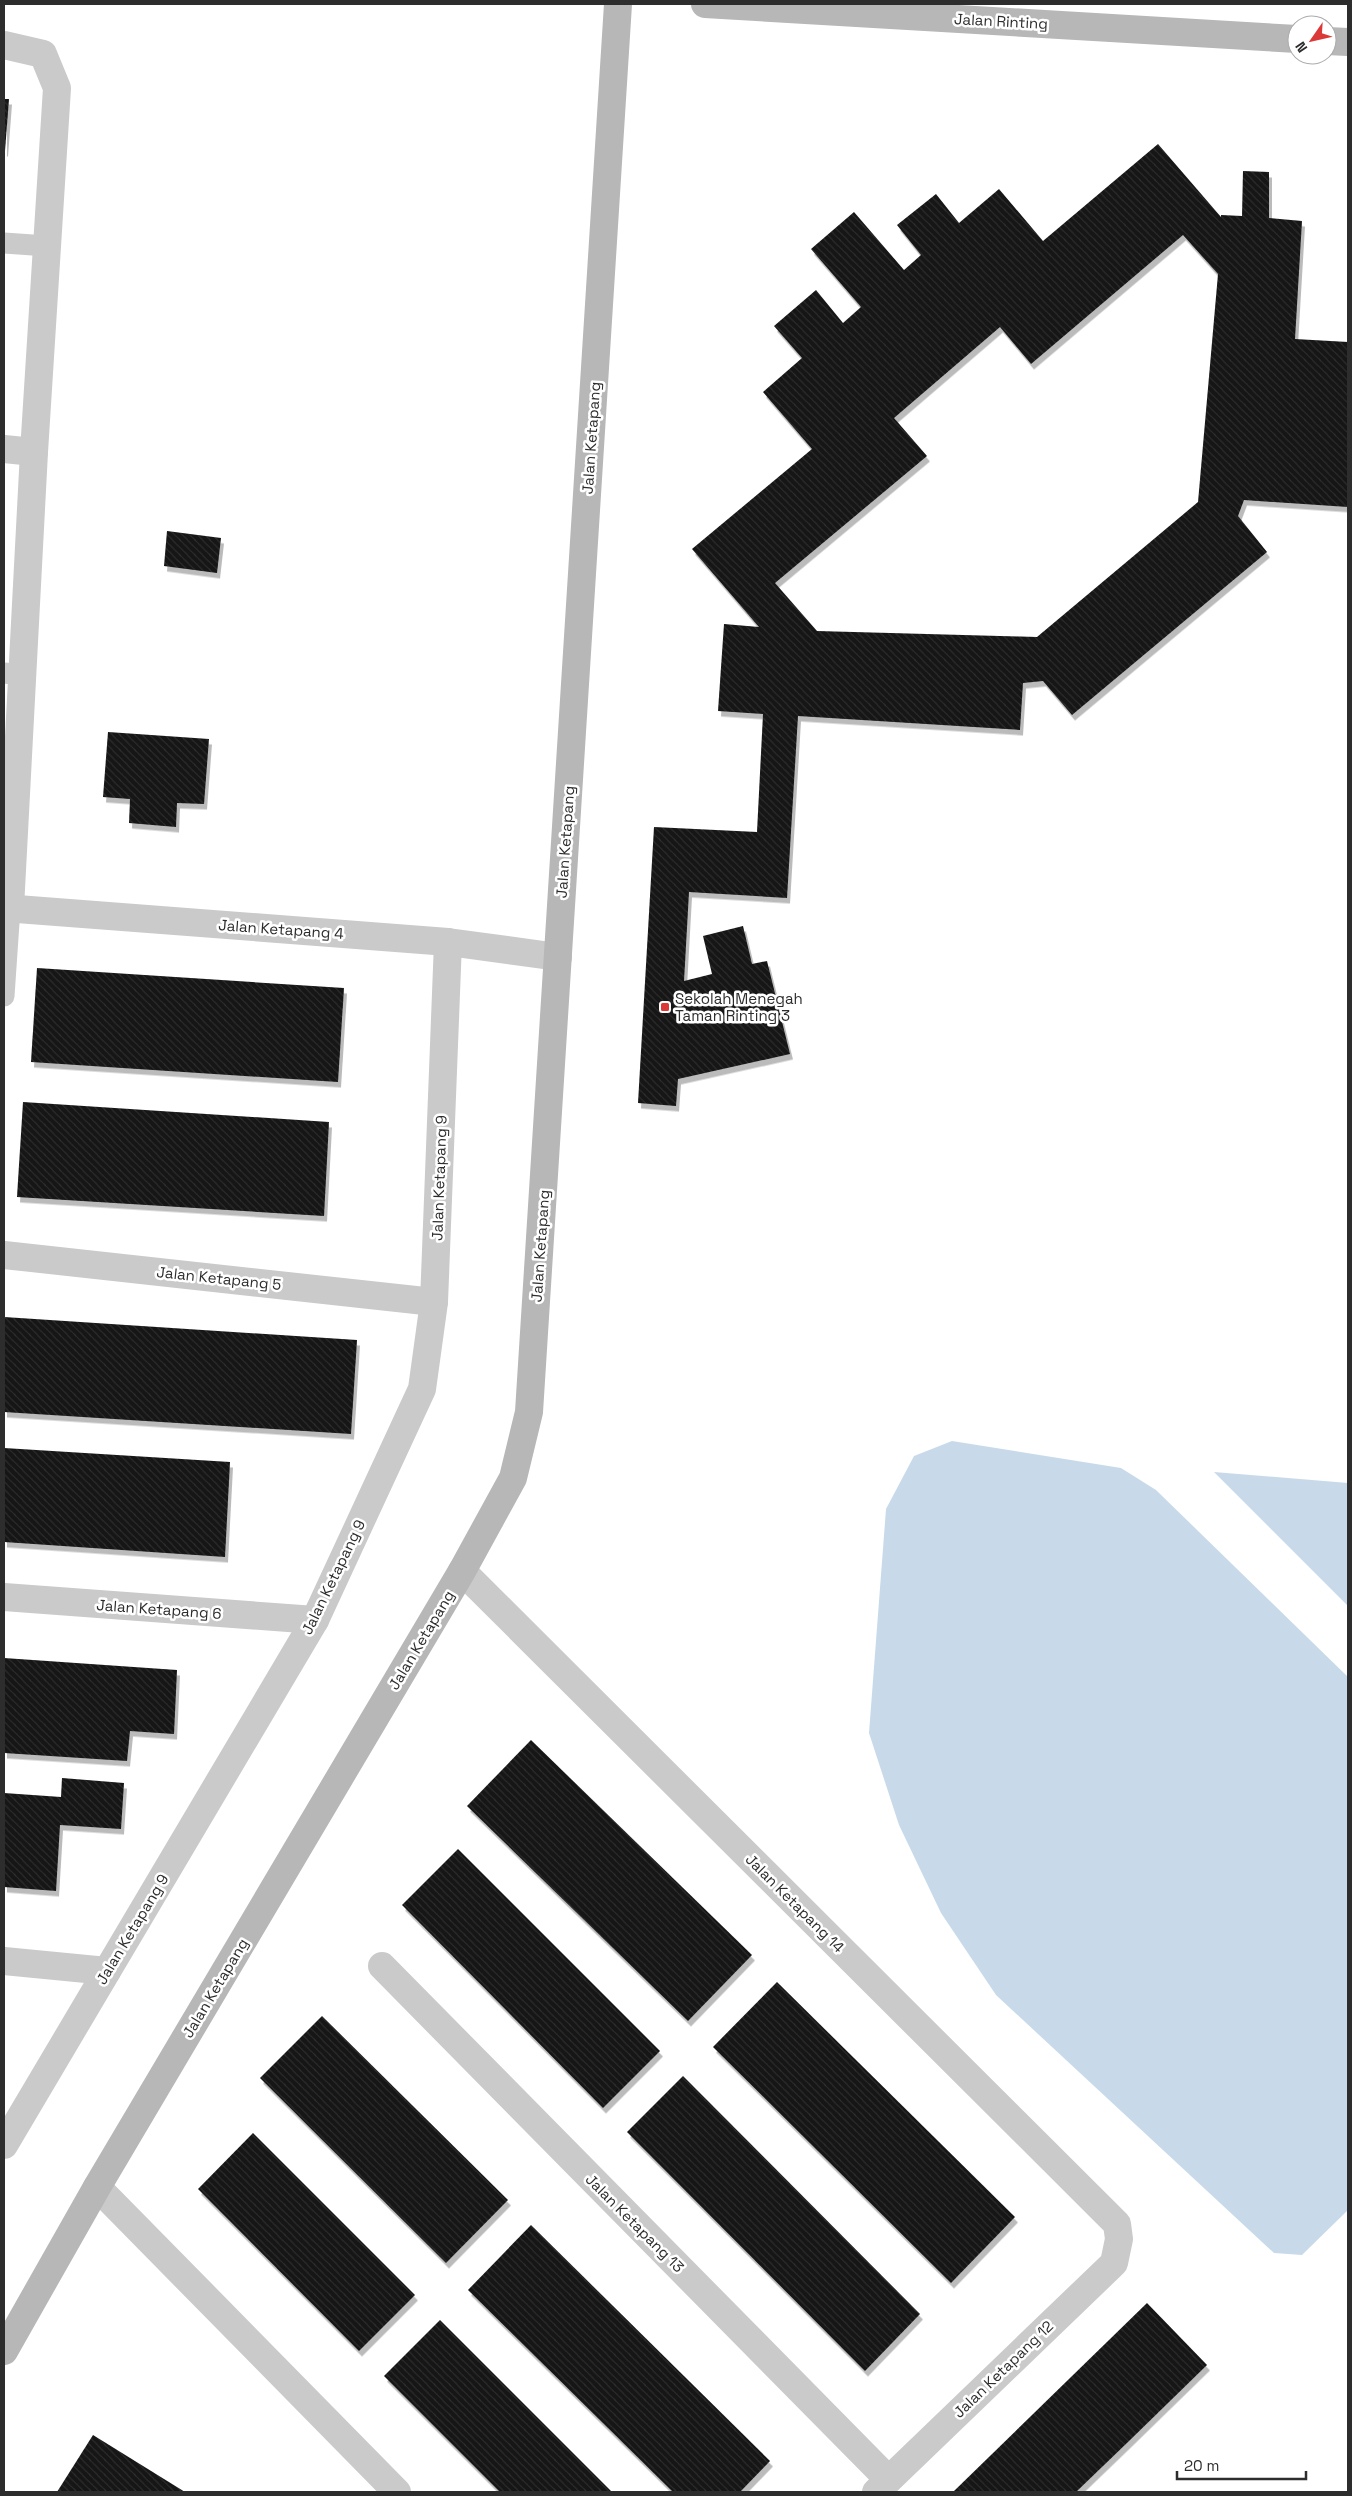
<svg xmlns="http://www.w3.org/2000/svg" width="1352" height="2496" viewBox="0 0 1352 2496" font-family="'Space Grotesk',sans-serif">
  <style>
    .water { fill: #c8dae9 }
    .building { fill: url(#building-back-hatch); fill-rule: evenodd; filter: url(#shadow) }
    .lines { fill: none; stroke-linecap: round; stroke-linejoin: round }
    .lane { stroke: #cacaca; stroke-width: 21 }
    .street { stroke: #cacaca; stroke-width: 28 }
    .secondary { stroke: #b7b7b7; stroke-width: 28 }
    .poi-dot { fill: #db3938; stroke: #fff; stroke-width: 2 }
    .labels { text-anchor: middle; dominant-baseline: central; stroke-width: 5; stroke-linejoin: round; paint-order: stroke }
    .street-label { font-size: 15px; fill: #2d2d2d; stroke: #fff }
    .poi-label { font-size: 15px; fill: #2d2d2d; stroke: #fff; text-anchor: start }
  </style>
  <defs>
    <pattern id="building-back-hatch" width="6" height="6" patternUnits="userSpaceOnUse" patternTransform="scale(1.25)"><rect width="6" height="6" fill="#141414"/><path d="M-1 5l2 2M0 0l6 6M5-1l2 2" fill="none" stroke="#2e2e2e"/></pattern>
    <filter id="shadow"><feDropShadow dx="3" dy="5.5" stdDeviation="0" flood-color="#0004"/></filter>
  </defs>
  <rect width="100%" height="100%" fill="#fff"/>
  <!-- water -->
  <g class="water">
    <path d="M 952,1441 L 1121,1468 L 1156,1490 L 1348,1677 L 1348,2210 L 1302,2255 L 1274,2253 L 996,1995 L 941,1913 L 899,1825 L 869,1733 L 886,1509 L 914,1456 Z"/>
    <path d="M 1214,1472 L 1348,1483 L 1348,1606 Z"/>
  </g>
  <!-- building -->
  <g class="building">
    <path d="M 4,99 L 9,99 L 5,151 L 4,151 Z"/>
    <path d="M 1158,144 L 1221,217 L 1221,215 L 1242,216 L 1243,171 L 1269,172 L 1269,218 L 1302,221 L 1295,339 L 1348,342 L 1348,507 L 1244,500 L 1238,516 L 1267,552 L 1072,715 L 1043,681 L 1023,683 L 1020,730 L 798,716 L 787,898 L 689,892 L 684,981 L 712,974 L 703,936 L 743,926 L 752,964 L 767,961 L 790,1054 L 678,1079 L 676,1106 L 638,1103 L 654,827 L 757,832 L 763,714 L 718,711 L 724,624 L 759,627 L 692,549 L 812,449 L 763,392 L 802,358 L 774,326 L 816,290 L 843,323 L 861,307 L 811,249 L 854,212 L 904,270 L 921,255 L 897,225 L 936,194 L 959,223 L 999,189 L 1043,241 ZM 1183,235 L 1218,274 L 1198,502 L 1037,637 L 817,631 L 775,583 L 927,456 L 894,418 L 1000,327 L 1031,364 Z"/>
    <path d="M 167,531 L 221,538 L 217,573 L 164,566 Z"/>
    <path d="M 108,732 L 209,739 L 204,804 L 177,803 L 176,827 L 129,823 L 130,799 L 103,797 Z"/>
    <path d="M 37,968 L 344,988 L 338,1082 L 31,1062 Z"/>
    <path d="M 23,1102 L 329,1122 L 324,1216 L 17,1197 Z"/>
    <path d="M 4,1317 L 357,1340 L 351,1434 L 4,1412 Z"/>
    <path d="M 4,1448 L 230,1462 L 225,1557 L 4,1542 Z"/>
    <path d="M 4,1658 L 177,1670 L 174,1734 L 130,1731 L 127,1761 L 4,1753 Z"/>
    <path d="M 531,1740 L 752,1955 L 688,2021 L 467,1806 Z"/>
    <path d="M 62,1778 L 124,1783 L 121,1829 L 60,1825 L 56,1891 L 4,1887 L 4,1793 L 61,1797 Z"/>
    <path d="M 458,1849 L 660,2051 L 603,2108 L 402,1905 Z"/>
    <path d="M 777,1982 L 1015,2217 L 951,2283 L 713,2047 Z"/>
    <path d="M 322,2016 L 508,2200 L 446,2263 L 260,2078 Z"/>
    <path d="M 683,2076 L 920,2314 L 865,2371 L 627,2132 Z"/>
    <path d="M 253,2133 L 415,2295 L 359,2351 L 198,2189 Z"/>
    <path d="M 531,2225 L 770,2461 L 740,2492 L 673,2492 L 468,2290 Z"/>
    <path d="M 1147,2303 L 1207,2365 L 1128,2442 L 1076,2492 L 953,2492 Z"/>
    <path d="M 440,2320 L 612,2492 L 500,2492 L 384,2376 Z"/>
    <path d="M 93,2435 L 185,2492 L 57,2492 Z"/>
  </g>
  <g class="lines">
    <!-- lane -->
    <g class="lane">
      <path d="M 4,243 L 47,246"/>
      <path d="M 4,673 L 22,675"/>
      <path d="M 4,996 L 10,908"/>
    </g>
    <!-- street -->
    <g class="street">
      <path d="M 4,45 L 43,54 L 57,88 L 34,452 L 10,908"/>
      <path d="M 4,449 L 34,452"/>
      <path d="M 4,908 L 448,942 L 558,957"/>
      <path d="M 4,1255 L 434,1302"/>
      <path d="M 462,1571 L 1117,2224 L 1119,2239 L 1114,2263 L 876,2492"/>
      <path d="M 4,1597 L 315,1620"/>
      <path d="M 4,1961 L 107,1971"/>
      <path d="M 382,1966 L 888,2479"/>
      <path d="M 4,2145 L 315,1620 L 422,1389 L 434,1302 L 448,942"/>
      <path d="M 97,2187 L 397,2492"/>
    </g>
    <!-- secondary -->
    <g class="secondary">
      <path d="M 705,4 L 1297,39"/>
      <path d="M 1327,41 L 1348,42"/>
      <path d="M 4,2351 L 97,2187 L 462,1571 L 513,1478 L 529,1412 L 618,4"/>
    </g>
  </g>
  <!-- markers -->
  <rect class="poi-dot" x="660" y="1002" width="10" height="10" rx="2.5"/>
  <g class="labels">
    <!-- street labels -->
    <g class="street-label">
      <text transform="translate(1001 21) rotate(3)">Jalan Rinting</text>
      <text transform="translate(591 438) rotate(-86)">Jalan Ketapang</text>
      <text transform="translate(565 842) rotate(-86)">Jalan Ketapang</text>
      <text transform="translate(281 929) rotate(4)">Jalan Ketapang 4</text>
      <text transform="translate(439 1178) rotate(-88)">Jalan Ketapang 9</text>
      <text transform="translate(540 1246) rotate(-86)">Jalan Ketapang</text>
      <text transform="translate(219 1278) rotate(6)">Jalan Ketapang 5</text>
      <text transform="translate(333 1577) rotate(-64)">Jalan Ketapang 9</text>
      <text transform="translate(159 1609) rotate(4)">Jalan Ketapang 6</text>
      <text transform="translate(421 1640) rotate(-59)">Jalan Ketapang</text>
      <text transform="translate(795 1903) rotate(45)">Jalan Ketapang 14</text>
      <text transform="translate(132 1929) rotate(-59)">Jalan Ketapang 9</text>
      <text transform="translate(215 1988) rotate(-59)">Jalan Ketapang</text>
      <text transform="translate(635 2223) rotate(45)">Jalan Ketapang 13</text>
      <text transform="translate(1003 2369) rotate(-44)">Jalan Ketapang 12</text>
    </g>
    <!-- poi labels -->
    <g class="poi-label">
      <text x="675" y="998">Sekolah Menegah<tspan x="675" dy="17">Taman Rinting 3</tspan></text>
    </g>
  </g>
  <!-- border -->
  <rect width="1352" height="2496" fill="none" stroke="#2d2d2d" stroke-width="10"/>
  <!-- north arrow -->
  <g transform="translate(1312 40) rotate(236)"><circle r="24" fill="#ffffff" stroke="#ababab"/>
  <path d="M0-4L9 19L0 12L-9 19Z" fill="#db3938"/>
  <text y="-8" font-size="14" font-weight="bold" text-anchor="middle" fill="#2d2d2d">N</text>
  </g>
  <!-- scale -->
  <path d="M1177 2471v8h129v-8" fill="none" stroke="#2d2d2d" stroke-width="2.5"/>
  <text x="1184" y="2471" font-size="15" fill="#2d2d2d" stroke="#ffffff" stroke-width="4" paint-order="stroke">20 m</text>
</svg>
